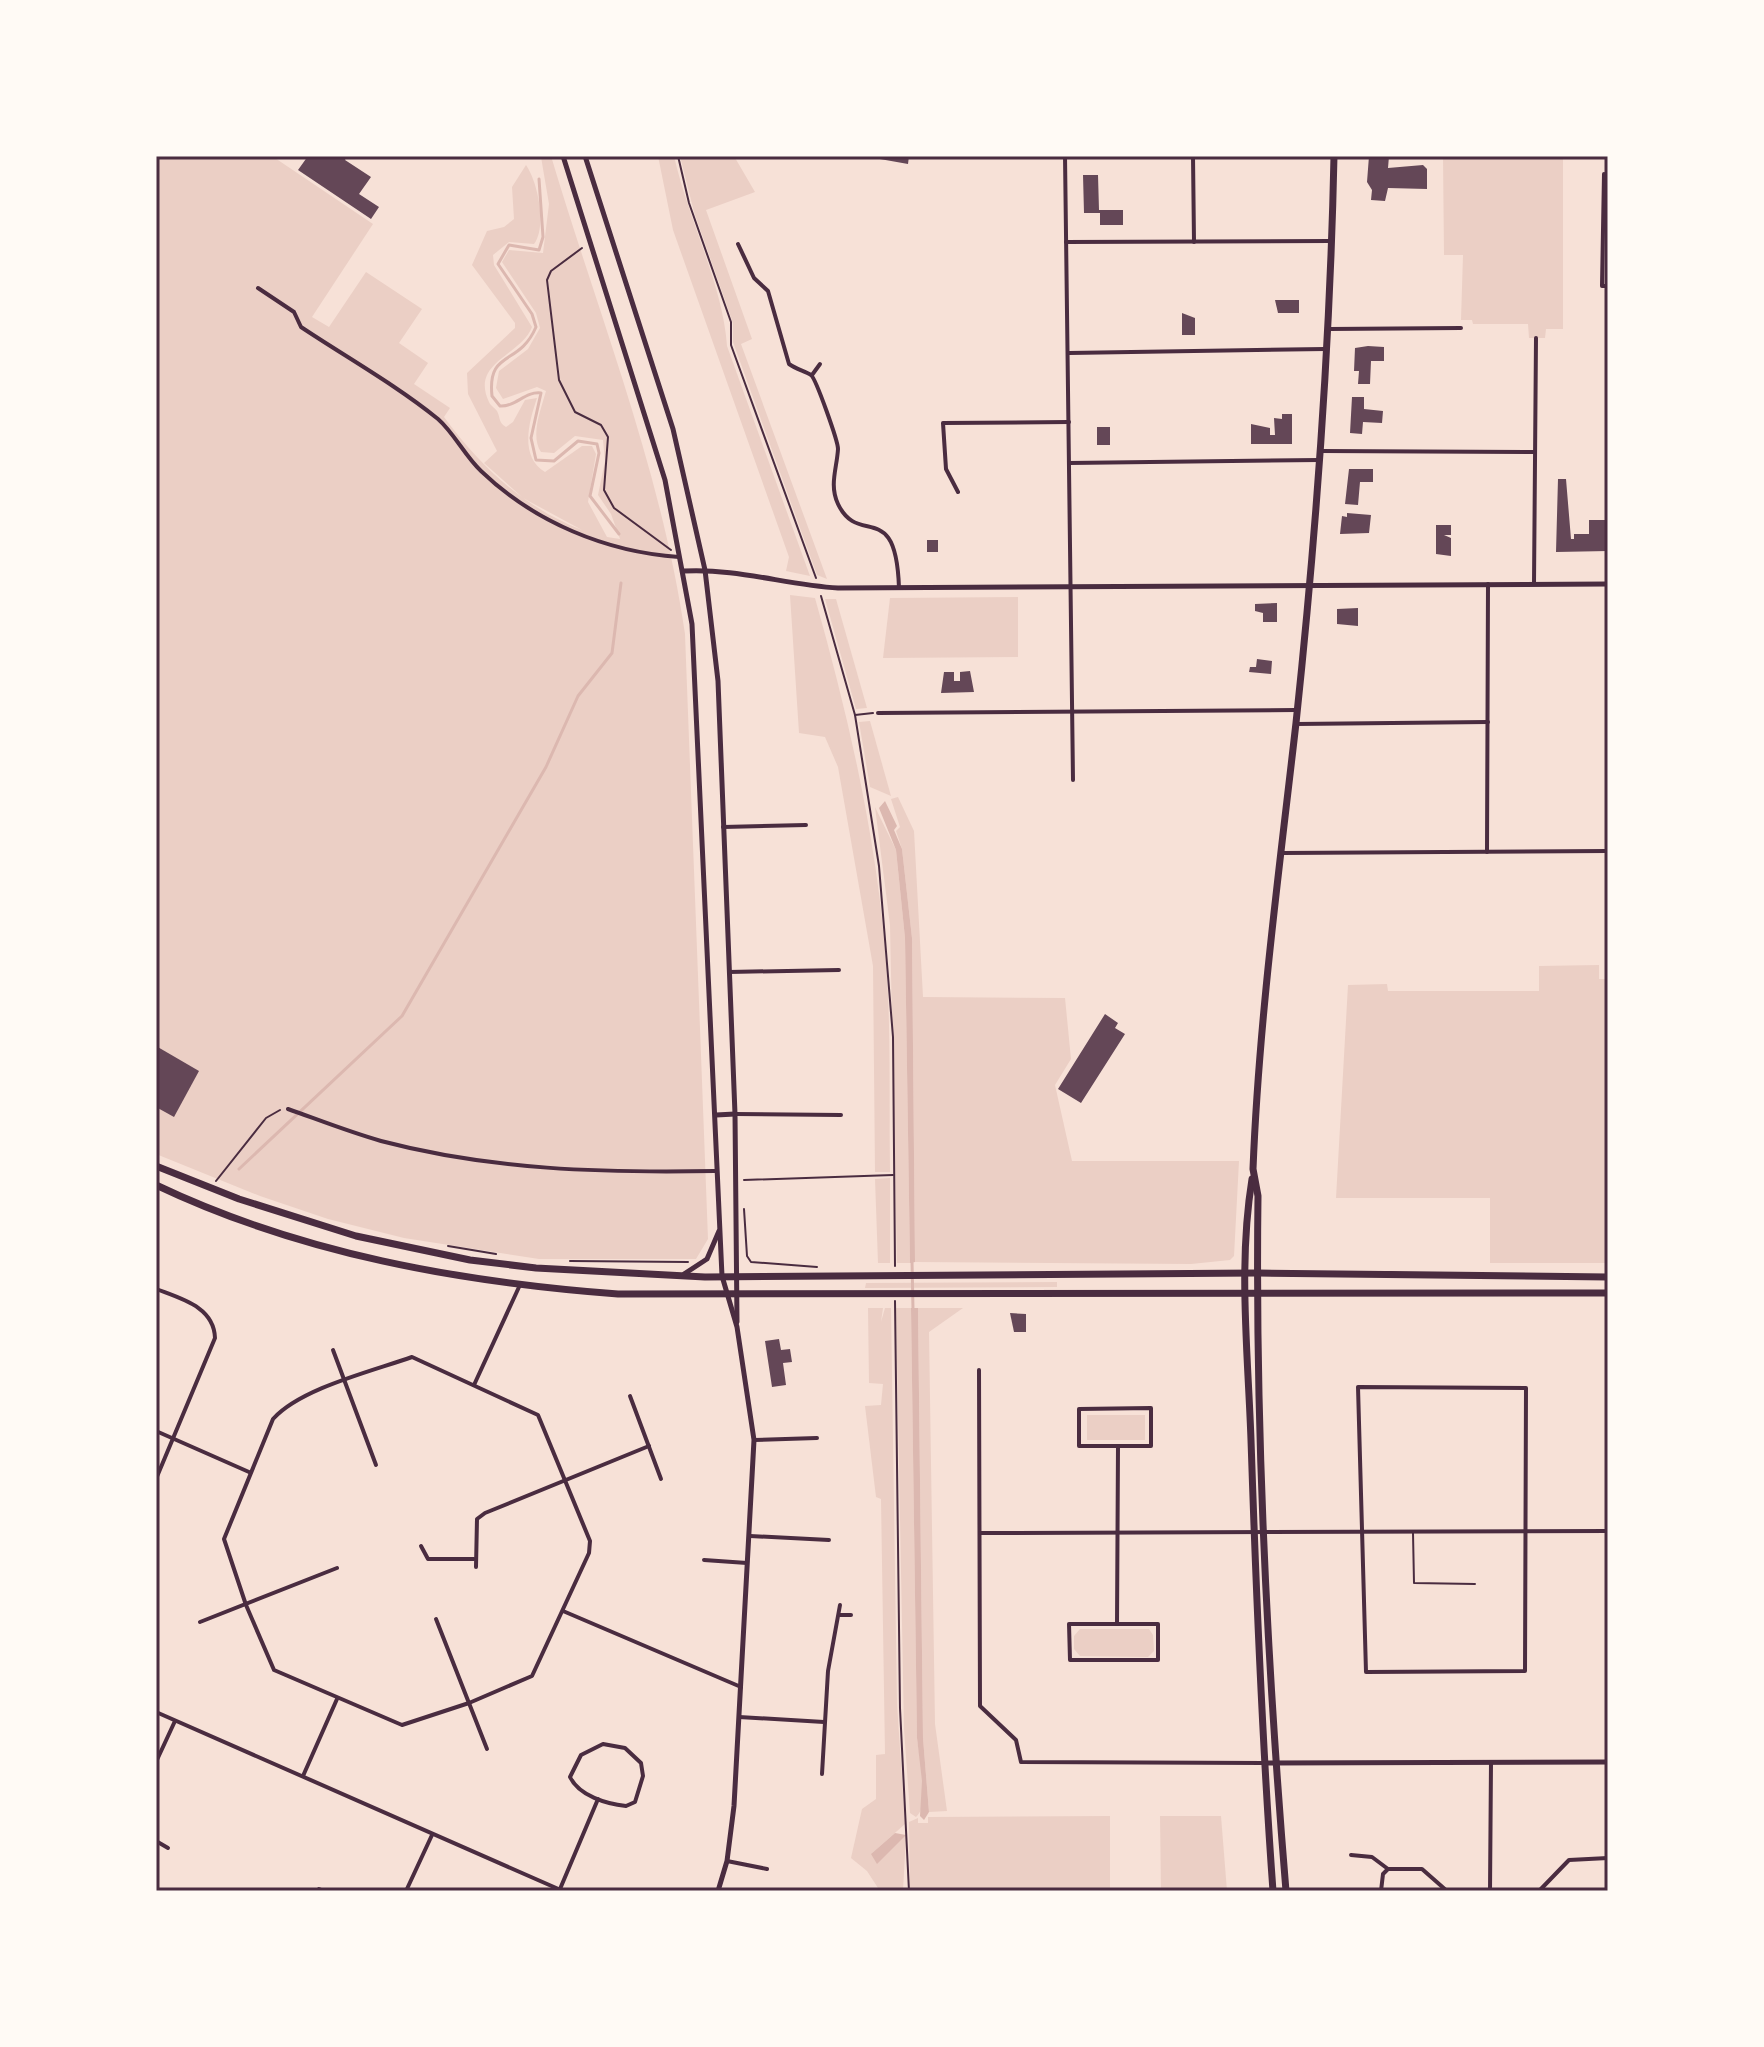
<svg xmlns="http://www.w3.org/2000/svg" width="1764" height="2047" viewBox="0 0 1764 2047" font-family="Inter,sans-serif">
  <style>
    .green { fill: #ebcfc5 }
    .water { fill: #dcb8b0 }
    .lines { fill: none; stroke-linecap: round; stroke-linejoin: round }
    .stream { stroke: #dcb8b0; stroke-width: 3 }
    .building { fill: #644757 }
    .path { stroke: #4a2c40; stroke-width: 2 }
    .service { stroke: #4a2c40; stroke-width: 2 }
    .minor { stroke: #4a2c40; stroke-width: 4 }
    .tertiary { stroke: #4a2c40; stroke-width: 5 }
    .trunk { stroke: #4a2c40; stroke-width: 7 }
    .neatline { fill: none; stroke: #4a2c40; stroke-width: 3 }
  </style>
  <rect width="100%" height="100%" fill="#f7e1d7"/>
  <!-- green -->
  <g class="green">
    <path d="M 156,156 L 272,156 L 373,224 L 312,317 L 329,327 L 366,272 L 422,309 L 399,343 L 428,363 L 414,384 L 450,408 L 444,417 C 481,467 523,507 582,530 L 523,498 L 484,463 L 497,451 L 468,394 L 467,373 L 515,328 L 515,323 L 472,265 L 487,231 L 504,227 L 514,219 L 512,187 L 526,165 C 538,182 547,227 534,244 L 509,242 L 493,255 L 494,265 L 532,327 C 521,356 470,362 489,402 C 490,405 495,408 497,411 C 501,419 498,422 506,427 L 513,422 L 525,400 L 537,398 C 529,422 519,456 545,472 L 582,446 L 592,446 L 596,454 L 588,502 L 607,537 L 620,539 L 611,514 L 598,495 L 605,461 L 603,440 L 575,436 L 554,453 L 541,452 C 530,436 541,409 546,391 L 537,387 L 503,399 L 496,388 L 499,371 L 528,349 L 540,328 L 536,313 L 502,262 L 509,250 L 543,253 L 549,204 L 541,157 L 551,156 C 598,314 661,469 685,634 L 708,1239 L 696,1259 L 539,1259 L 404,1238 L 328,1219 L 260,1196 L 156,1154 Z"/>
    <path d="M 658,156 L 674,156 C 688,219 723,285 727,346 L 810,576 L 786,571 L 789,557 L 673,230 Z"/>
    <path d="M 680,156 L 734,156 L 755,192 L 706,210 L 752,339 L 741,344 L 827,579 L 817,575 L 733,342 L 733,323 L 694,212 Z"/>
    <path d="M 1443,156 L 1563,156 L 1563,329 L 1546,329 L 1545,338 L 1529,338 L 1528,324 L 1473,324 L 1472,320 L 1461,320 L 1463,255 L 1444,255 Z"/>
    <path d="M 790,595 L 815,598 C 850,722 879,848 887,976 C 891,1041 889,1107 890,1172 L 875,1172 L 873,966 L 838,767 L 825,737 L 799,733 Z"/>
    <path d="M 1018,597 L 1018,657 L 883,658 L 890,598 Z"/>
    <path d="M 825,599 L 836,599 L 867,708 L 856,709 Z"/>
    <path d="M 870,721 L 891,796 L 870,787 L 859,722 Z"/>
    <path d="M 898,797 L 914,831 L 923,997 L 1065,998 L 1071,1059 L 1055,1085 L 1072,1161 L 1239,1161 L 1234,1256 L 1230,1260 L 1191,1264 L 915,1262 L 912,938 L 902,849 L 896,831 L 900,827 L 891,799 Z"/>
    <path d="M 875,807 L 896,850 L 905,938 L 910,1263 L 897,1263 L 890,925 Z"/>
    <path d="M 1599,965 L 1599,979 L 1608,979 L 1608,1263 L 1490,1263 L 1490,1198 L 1336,1198 L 1348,985 L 1387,984 L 1388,991 L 1539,991 L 1539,966 Z"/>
    <path d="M 890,1178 L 890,1263 L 878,1263 L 875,1179 Z"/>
    <path d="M 1057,1282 L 1057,1287 L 865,1288 L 866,1283 Z"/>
    <path d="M 868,1308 L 883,1308 L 881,1322 L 885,1308 L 891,1308 L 897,1704 L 905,1824 L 871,1854 L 906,1835 L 903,1891 L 880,1891 L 867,1871 L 851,1858 L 862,1809 L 876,1799 L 876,1755 L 885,1754 L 881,1499 L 876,1497 L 865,1406 L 881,1405 L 883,1384 L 869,1383 Z"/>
    <path d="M 896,1308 L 911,1308 L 917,1738 C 919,1759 932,1803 916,1817 L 910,1813 L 904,1729 Z"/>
    <path d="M 918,1308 L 963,1308 L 929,1332 L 935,1724 L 947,1811 L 929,1812 L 923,1738 Z"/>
    <rect x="1087" y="1415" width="58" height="25"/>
    <path d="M 1080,1629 L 1149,1629 L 1153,1635 L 1154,1651 L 1148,1657 L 1080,1656 L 1074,1649 L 1074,1636 Z"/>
    <path d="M 1110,1816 L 1110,1889 L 910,1891 L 909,1822 L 918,1818 L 918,1823 L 928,1823 L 928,1817 Z"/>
    <path d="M 1160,1816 L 1221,1816 L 1227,1891 L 1161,1891 Z"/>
  </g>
  <!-- water -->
  <g class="water">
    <path d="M 885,801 L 897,826 L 894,830 L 902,849 L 912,938 L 915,1262 L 910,1263 L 905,938 L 896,850 L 879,808 Z"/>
    <path d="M 911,1308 L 918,1308 L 923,1738 L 929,1812 L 924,1820 L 920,1816 L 922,1781 L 917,1738 Z"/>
    <path d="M 895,1833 L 906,1835 L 877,1864 L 871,1854 Z"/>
  </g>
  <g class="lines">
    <!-- stream -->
    <g class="stream">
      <path d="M 539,179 L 543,237 L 539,250 L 509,245 L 498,264 L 532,314 L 536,327 C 519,367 487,349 492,396 L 500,406 C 516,407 525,391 541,393 L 531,438 L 536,460 L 554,461 L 578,441 L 597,444 L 599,453 L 590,496 L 619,534"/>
      <path d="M 239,1169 L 402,1016 L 546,767 L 578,696 L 612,653 L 621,583"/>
      <path d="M 912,1261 L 913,1309"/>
    </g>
  </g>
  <!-- building -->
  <g class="building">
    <path d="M 308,156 L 347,156 L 345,160 L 371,177 L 359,194 L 379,207 L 371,219 L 298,170 Z"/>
    <path d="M 863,156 L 909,156 L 908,164 Z"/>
    <path d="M 1369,156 L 1389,156 L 1388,168 L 1423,165 L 1427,169 L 1427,189 L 1388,188 L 1385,201 L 1371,200 L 1372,190 L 1367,182 Z"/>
    <path d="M 1083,175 L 1098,175 L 1099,210 L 1123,210 L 1123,225 L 1100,225 L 1100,213 L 1084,213 Z"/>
    <path d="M 1275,300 L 1299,300 L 1299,313 L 1278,313 Z"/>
    <path d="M 1182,313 L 1195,318 L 1195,335 L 1182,335 Z"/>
    <path d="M 1368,346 L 1384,347 L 1384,361 L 1371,361 L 1370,384 L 1358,384 L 1359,371 L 1354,371 L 1355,348 Z"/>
    <path d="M 1352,397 L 1364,397 L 1364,409 L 1383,411 L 1382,423 L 1363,422 L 1362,434 L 1350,433 Z"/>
    <path d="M 1282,414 L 1292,414 L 1292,444 L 1251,444 L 1251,424 L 1270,428 L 1270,435 L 1275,435 L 1274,418 L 1282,419 Z"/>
    <rect x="1097" y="427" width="13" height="18"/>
    <path d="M 1349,469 L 1373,469 L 1373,482 L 1360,482 L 1358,505 L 1345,504 Z"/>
    <path d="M 1558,479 L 1566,479 L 1571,539 L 1574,539 L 1574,534 L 1589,534 L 1589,520 L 1608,520 L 1608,551 L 1556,552 Z"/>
    <path d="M 1347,513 L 1371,515 L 1369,533 L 1340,534 L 1342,516 L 1347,517 Z"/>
    <path d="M 1436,525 L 1451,525 L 1451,535 L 1444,535 L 1451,538 L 1451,556 L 1436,554 Z"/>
    <rect x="927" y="540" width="11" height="12"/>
    <path d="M 1277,603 L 1277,622 L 1263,622 L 1263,613 L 1255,611 L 1255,604 Z"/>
    <path d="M 1358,608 L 1358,626 L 1337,624 L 1337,609 Z"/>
    <path d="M 1257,659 L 1272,661 L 1271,674 L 1249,672 L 1250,667 L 1256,667 Z"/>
    <path d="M 970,671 L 974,692 L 941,693 L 944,672 L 954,672 L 954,681 L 960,681 L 960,672 Z"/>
    <path d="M 1105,1014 L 1118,1023 L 1115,1028 L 1125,1034 L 1081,1103 L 1058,1089 Z"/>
    <path d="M 156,1046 L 199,1071 L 174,1117 L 156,1107 Z"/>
    <path d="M 1010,1313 L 1026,1314 L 1026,1332 L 1014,1332 Z"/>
    <path d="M 779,1339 L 781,1350 L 790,1349 L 792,1362 L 783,1363 L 786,1385 L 772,1387 L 765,1341 Z"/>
  </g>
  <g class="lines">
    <!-- path -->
    <g class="path">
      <path d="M 678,156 L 689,203 L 731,322 L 731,345 L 816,578"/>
      <path d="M 582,248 L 551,271 L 547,280 L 559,380 L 575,412 L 601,425 L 608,437 L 604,490 L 614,508 L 671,550"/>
      <path d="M 821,596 L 855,715 L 879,866 L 893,1037 L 895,1266"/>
      <path d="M 855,715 L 873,713"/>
      <path d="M 744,1180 L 893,1175"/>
      <path d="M 216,1181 L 266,1118 L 280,1110"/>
      <path d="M 744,1209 L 747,1256 L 751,1262 L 817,1267"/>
      <path d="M 448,1246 L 496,1254"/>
      <path d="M 570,1261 L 688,1262"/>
      <path d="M 895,1301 L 900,1708 L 909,1891"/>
    </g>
    <!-- service -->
    <path class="service" d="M 1413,1533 L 1414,1583 L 1475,1584"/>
    <!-- minor -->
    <g class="minor">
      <path d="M 1065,156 L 1073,780"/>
      <path d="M 1193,156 L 1194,242"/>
      <path d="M 1604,174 L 1602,286 L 1608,286"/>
      <path d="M 1066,242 L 1331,241"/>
      <path d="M 738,244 L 754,278 L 768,291 L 789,364 C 796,369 804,371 811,375 C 816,379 838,441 838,449 C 837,468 829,485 838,504 C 859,548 896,497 899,588"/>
      <path d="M 258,288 L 294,312 L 301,327 C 346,357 396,385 438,419 C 454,433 465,456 481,471 C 534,522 606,552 679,557"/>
      <path d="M 1329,329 L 1461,328"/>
      <path d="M 1069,353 L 1325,349"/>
      <path d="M 812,375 L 820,364"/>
      <path d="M 1320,451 L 1535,452"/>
      <path d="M 1069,463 L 1319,460"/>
      <path d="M 958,492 L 946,469 L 943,423 L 1069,422"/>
      <path d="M 1534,584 L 1536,338"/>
      <path d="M 878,713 L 1296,710"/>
      <path d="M 1296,724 L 1488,722"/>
      <path d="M 723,827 L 806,825"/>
      <path d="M 1487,852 L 1488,584"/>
      <path d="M 1282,853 L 1608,851"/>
      <path d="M 729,972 L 839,970"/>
      <path d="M 288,1109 C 319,1120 349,1132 381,1141 C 491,1170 602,1173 715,1171"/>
      <path d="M 735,1114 L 841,1115"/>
      <path d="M 156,1289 C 182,1299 214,1307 215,1338 L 156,1479"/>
      <path d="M 333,1350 L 376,1465"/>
      <path d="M 412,1357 L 538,1415 L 590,1541 L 589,1553 L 532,1676 L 469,1703 L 402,1725 L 274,1670 L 246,1605 L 224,1539 L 273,1419 C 301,1388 373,1371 412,1357 Z"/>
      <path d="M 979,1370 L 980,1706 L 1016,1740 L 1021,1762 L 1263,1763"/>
      <path d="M 474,1385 L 519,1287"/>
      <path d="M 1358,1387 L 1526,1388 L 1525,1671 L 1366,1672 Z"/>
      <path d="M 630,1396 L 661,1479"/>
      <path d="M 1151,1408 L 1151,1446 L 1079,1446 L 1079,1409 Z"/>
      <path d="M 156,1431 L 249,1472"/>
      <path d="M 754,1440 L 817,1438"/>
      <path d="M 980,1533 L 1608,1531"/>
      <path d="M 750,1536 L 829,1540"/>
      <path d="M 421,1546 L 428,1559 L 474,1559"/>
      <path d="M 704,1560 L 747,1563"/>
      <path d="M 476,1567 L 477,1519 L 485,1513 L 649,1446"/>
      <path d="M 563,1611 L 741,1687"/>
      <path d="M 840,1615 L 851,1615"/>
      <path d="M 436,1619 L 487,1749"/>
      <path d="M 200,1622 L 337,1568"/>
      <path d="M 1069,1624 L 1158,1624 L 1158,1660 L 1070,1660 Z"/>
      <path d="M 1117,1624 L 1118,1446"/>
      <path d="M 156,1712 L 563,1891"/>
      <path d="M 739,1717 L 824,1722"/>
      <path d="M 603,1744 L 625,1748 L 641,1763 L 643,1776 L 635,1802 L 626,1806 C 607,1804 579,1796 570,1777 L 581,1755 Z"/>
      <path d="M 156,1762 L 175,1721"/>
      <path d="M 822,1774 L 828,1671 L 840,1605"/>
      <path d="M 303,1776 L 337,1699"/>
      <path d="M 156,1841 L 168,1848"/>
      <path d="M 1351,1855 L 1372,1857 L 1388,1869 L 1383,1874 L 1381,1891"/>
      <path d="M 727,1861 L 767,1869"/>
      <path d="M 1388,1869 L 1422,1869 L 1447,1891"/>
      <path d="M 319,1889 L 324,1891"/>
      <path d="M 560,1889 L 598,1799"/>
      <path d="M 406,1891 L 432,1835"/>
      <path d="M 1490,1891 L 1491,1762"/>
      <path d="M 1539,1891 L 1569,1860 L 1608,1858"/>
    </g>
    <!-- tertiary -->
    <g class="tertiary">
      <path d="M 563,156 L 665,480 L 692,624 L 722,1276 L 737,1327 L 754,1440 L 734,1806 L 727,1861 L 718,1891"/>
      <path d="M 585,156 L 673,429 L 705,570 L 718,681 L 735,1114 L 737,1322"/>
      <path d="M 684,571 C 736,568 787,585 838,588 L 1608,584"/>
      <path d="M 716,1115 L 735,1114"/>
      <path d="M 684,1274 L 707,1259 L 719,1231"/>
      <path d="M 1265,1763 L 1608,1762"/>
    </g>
    <!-- trunk -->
    <g class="trunk">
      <path d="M 156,1166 L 239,1199 L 356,1236 L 470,1260 L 536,1268 L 705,1277 L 1258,1273 L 1608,1277"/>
      <path d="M 1252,1179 C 1238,1265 1248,1354 1251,1440 C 1256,1591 1262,1741 1273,1891"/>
      <path d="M 156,1185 C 301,1254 460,1282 618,1294 L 1608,1293"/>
      <path d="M 1286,1891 C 1267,1661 1255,1427 1258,1196 L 1253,1169 C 1259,1019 1279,872 1296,723 C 1316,535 1330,345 1334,156"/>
    </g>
  </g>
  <!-- border -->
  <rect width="1764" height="2047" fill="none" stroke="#fffaf5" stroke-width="316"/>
  <rect x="158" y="158" width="1448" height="1731" class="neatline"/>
</svg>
